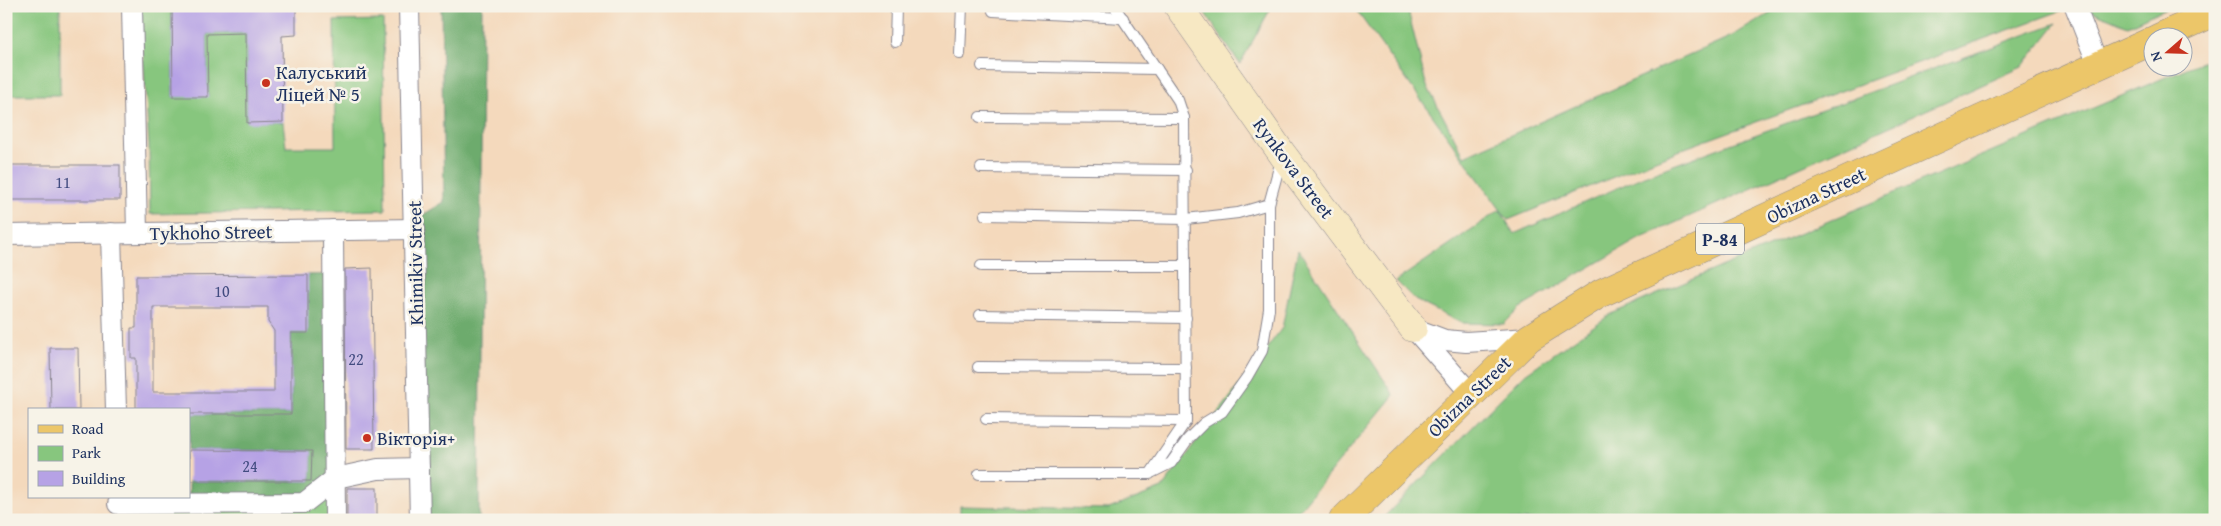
<svg xmlns="http://www.w3.org/2000/svg" width="2221" height="526" viewBox="0 0 2221 526" font-family="'Gentium Book Plus',serif">
  <style>
    .green { fill: #87c67e; stroke: #517a6e }
    .forest { fill: #6dab6d; stroke: #446d66 }
    .building { fill: #b6a2e5; fill-rule: evenodd }
    .lines { fill: none; stroke-linecap: round; stroke-linejoin: round }
    .service-casing { stroke: #88848d; stroke-width: 12 }
    .minor-casing { stroke: #88848d; stroke-width: 22 }
    .secondary-casing { stroke: #88848d; stroke-width: 29 }
    .primary-casing { stroke: #88848d; stroke-width: 29 }
    .service { stroke: #fff; stroke-width: 10 }
    .minor { stroke: #fff; stroke-width: 20 }
    .secondary { stroke: #f7e8c3; stroke-width: 28 }
    .primary { stroke: #ecc669; stroke-width: 28 }
    .poi-dot { fill: #c8321e; stroke: #f7f3e8; stroke-width: 2 }
    .labels { text-anchor: middle; dominant-baseline: central; stroke-width: 5; stroke-linejoin: round; paint-order: stroke }
    .number-label { font-size: 16px; fill: #424c80 }
    .shield { fill: #f7f3e8; stroke: #5d6a87; stroke-width: 1 }
    .shield-label { font-size: 18px; font-weight: bold; fill: #1b2f5e }
    .poi-label { font-size: 19px; fill: #1b2f5e; stroke: #f7f3e8; text-anchor: start }
    .street-label { font-size: 19px; fill: #1b2f5e; stroke: #f7f3e8 }
  </style>
  <rect width="100%" height="100%" fill="#f7f3e8"/>
  <filter id="ink" filterUnits="userSpaceOnUse"><feTurbulence type="fractalNoise" baseFrequency=".02" numOctaves="2"/><feDisplacementMap in="SourceGraphic" scale="10" xChannelSelector="R" yChannelSelector="G"/><feConvolveMatrix kernelMatrix="1 2 1 2 8 2 1 2 1" color-interpolation-filters="sRGB"/></filter>
  <filter id="wash" filterUnits="userSpaceOnUse"><feTurbulence type="fractalNoise" baseFrequency=".0096" numOctaves="4" result="noise"/><feDisplacementMap in="SourceGraphic" scale="20" xChannelSelector="R" yChannelSelector="G"/><feGaussianBlur stdDeviation="1.12" result="paint"/><feColorMatrix in="noise" values="0 0 0 0 0 0 0 0 0 0 0 0 0 0 0 0 0 1.4 0 .05"/><feComposite in="paint" operator="in"/></filter>
  <g filter="url(#wash)">
    <rect width="100%" height="100%" fill="#f4d9bc"/>
    <!-- green -->
    <g class="green">
      <rect x="6" y="6" width="54" height="89"/>
      <path d="M 140,6 L 172,6 L 173,97 L 208,96 L 207,34 L 246,33 L 247,122 L 283,122 L 286,147 L 335,147 L 334,21 L 383,20 L 385,210 L 150,214 L 149,146 Z"/>
      <path d="M 1200,6 L 1272,6 L 1240,64 Z"/>
      <path d="M 1353,6 L 1407,6 L 1426,84 L 1464,156 L 1732,36 L 1783,6 L 2061,6 L 2063,10 L 1685,148 L 1508,220 Z"/>
      <path d="M 2098,6 L 2170,6 L 2128,26 L 2089,10 Z"/>
      <path d="M 2057,23 L 2022,67 L 1637,240 L 1520,308 L 1504,324 L 1461,323 L 1415,300 L 1396,281 L 1500,210 L 1514,234 L 1644,176 Z"/>
      <path d="M 2215,56 L 2215,520 L 1381,520 L 1525,374 L 1611,314 Z"/>
      <path d="M 1298,249 L 1394,395 L 1291,520 L 960,520 L 960,506 L 1109,509 L 1162,488 L 1282,328 Z"/>
      <path d="M 336,478 L 337,520 L 111,520 L 118,504 L 304,503 Z"/>
    </g>
    <!-- forest -->
    <g class="forest">
      <path d="M 441,6 L 482,6 L 479,520 L 425,520 L 421,216 L 444,202 Z"/>
      <path d="M 334,274 L 336,478 L 304,503 L 189,497 L 189,481 L 311,481 L 311,451 L 189,450 L 189,414 L 291,414 L 291,333 L 308,332 L 306,275 Z"/>
    </g>
    <g id="blocks">
      <!-- building -->
      <g class="building">
        <path d="M 172,6 L 296,6 L 296,35 L 282,36 L 283,122 L 247,123 L 246,33 L 207,34 L 208,97 L 173,97 Z"/>
        <rect x="6" y="165" width="114" height="35"/>
        <path d="M 372,268 L 374,449 L 346,449 L 345,269 Z"/>
        <path d="M 308,275 L 308,333 L 291,333 L 291,414 L 189,414 L 189,410 L 136,410 L 136,358 L 131,358 L 131,328 L 136,328 L 136,276 ZM 153,307 L 268,307 L 268,322 L 274,331 L 274,392 L 153,392 Z"/>
        <path d="M 50,348 L 78,348 L 79,410 L 51,410 Z"/>
        <path d="M 189,450 L 312,451 L 311,481 L 189,481 Z"/>
        <rect x="347" y="488" width="30" height="32"/>
      </g>
    </g>
  </g>
  <g filter="url(#ink)">
    <use href="#blocks" fill-opacity="0" stroke="#88848d" stroke-width="1"/>
    <g class="lines">
      <defs>
        <g id="service">
          <path d="M 993,11 L 1123,18"/>
          <path d="M 895,42 L 896,6"/>
          <path d="M 960,54 L 962,6"/>
          <path d="M 982,66 L 1157,69"/>
          <path d="M 980,117 L 1184,118"/>
          <path d="M 981,168 L 1186,170"/>
          <path d="M 985,215 L 1186,219 L 1238,213 L 1269,204 L 1281,160"/>
          <path d="M 981,266 L 1185,266"/>
          <path d="M 980,315 L 1186,318"/>
          <path d="M 978,367 L 1186,368"/>
          <path d="M 986,419 L 1186,421"/>
          <path d="M 1153,472 L 1171,463 L 1188,439 L 1204,423 L 1222,412 L 1247,377 L 1262,351 L 1269,309 L 1269,204"/>
          <path d="M 979,474 L 1150,474 L 1186,421 L 1184,118 L 1178,100 L 1114,6"/>
        </g>
        <g id="minor">
          <path d="M 132,6 L 137,233"/>
          <path d="M 409,6 L 420,520"/>
          <path d="M 2075,6 L 2098,65"/>
          <path d="M 333,230 L 335,520"/>
          <path d="M 111,233 L 116,410"/>
          <path d="M 6,235 L 415,229"/>
          <path d="M 1413,328 L 1445,340 L 1466,342 L 1529,338"/>
          <path d="M 1415,330 L 1471,394"/>
          <path d="M 118,504 L 304,503 L 336,478 L 378,469 L 419,468"/>
        </g>
        <path id="secondary" d="M 1178,6 L 1283,155 L 1413,328"/>
        <g id="primary">
          <path d="M 2158,38 L 2215,12"/>
          <path d="M 1343,520 L 1529,338 L 1601,293 L 2154,40"/>
        </g>
      </defs>
      <!-- service casing -->
      <use href="#service" class="service-casing"/>
      <!-- minor casing -->
      <use href="#minor" class="minor-casing"/>
      <!-- secondary casing -->
      <use href="#secondary" class="secondary-casing"/>
      <!-- primary casing -->
      <use href="#primary" class="primary-casing"/>
      <!-- service -->
      <use href="#service" class="service"/>
      <!-- minor -->
      <use href="#minor" class="minor"/>
      <!-- secondary -->
      <use href="#secondary" class="secondary"/>
      <!-- primary -->
      <use href="#primary" class="primary"/>
    </g>
  </g>
  <!-- markers -->
  <g class="poi-dot">
    <circle cx="266" cy="83" r="5"/>
    <circle cx="367" cy="438" r="5"/>
  </g>
  <g class="labels">
    <!-- number labels -->
    <g class="number-label">
      <text x="63" y="182">11</text>
      <text x="222" y="291">10</text>
      <text x="356" y="359">22</text>
      <text x="250" y="466">24</text>
    </g>
    <!-- shield labels -->
    <rect class="shield" x="1696" y="223.5" width="48" height="31" rx="4"/>
    <g class="shield-label">
      <text x="1720" y="239">Р-84</text>
    </g>
    <!-- poi labels -->
    <g class="poi-label">
      <text x="276" y="72">Калуський<tspan x="276" dy="22">Ліцей № 5</tspan></text>
      <text x="377" y="438">Вікторія+</text>
    </g>
    <!-- street labels -->
    <g class="street-label">
      <text transform="translate(1294 168) rotate(53)">Rynkova Street</text>
      <text transform="translate(1816 195) rotate(-25)">Obizna Street</text>
      <text transform="translate(211 232) rotate(-1)">Tykhoho Street</text>
      <text transform="translate(415 263) rotate(-91)">Khimikiv Street</text>
      <text transform="translate(1469 396) rotate(-44)">Obizna Street</text>
    </g>
  </g>
  <!-- margin -->
  <rect width="2221" height="526" fill="none" stroke="#f7f3e8" stroke-width="25"/>
  <!-- legend -->
  <rect x="28" y="408" width="162" height="90" fill="#f7f3e8" stroke="#9fa5b1"/>
  <rect x="38" y="425" width="25" height="8" fill="#ecc669" stroke="#9fa5b1"/>
  <text x="72" y="434" font-size="15" fill="#1b2f5e">Road</text>
  <rect x="38" y="446" width="25" height="15" fill="#87c67e" stroke="#9fa5b1"/>
  <text x="72" y="458" font-size="15" fill="#1b2f5e">Park</text>
  <rect x="38" y="471" width="25" height="15" fill="#b6a2e5" stroke="#9fa5b1"/>
  <text x="72" y="484" font-size="15" fill="#1b2f5e">Building</text>
  <!-- north arrow -->
  <g transform="translate(2168 52) rotate(250)"><circle r="24" fill="#f7f3e8" stroke="#9fa5b1"/>
  <path d="M0-4L9 19L0 12L-9 19Z" fill="#c8321e"/>
  <text y="-8" font-size="14" font-weight="bold" text-anchor="middle" fill="#1b2f5e">N</text>
  </g>
</svg>
